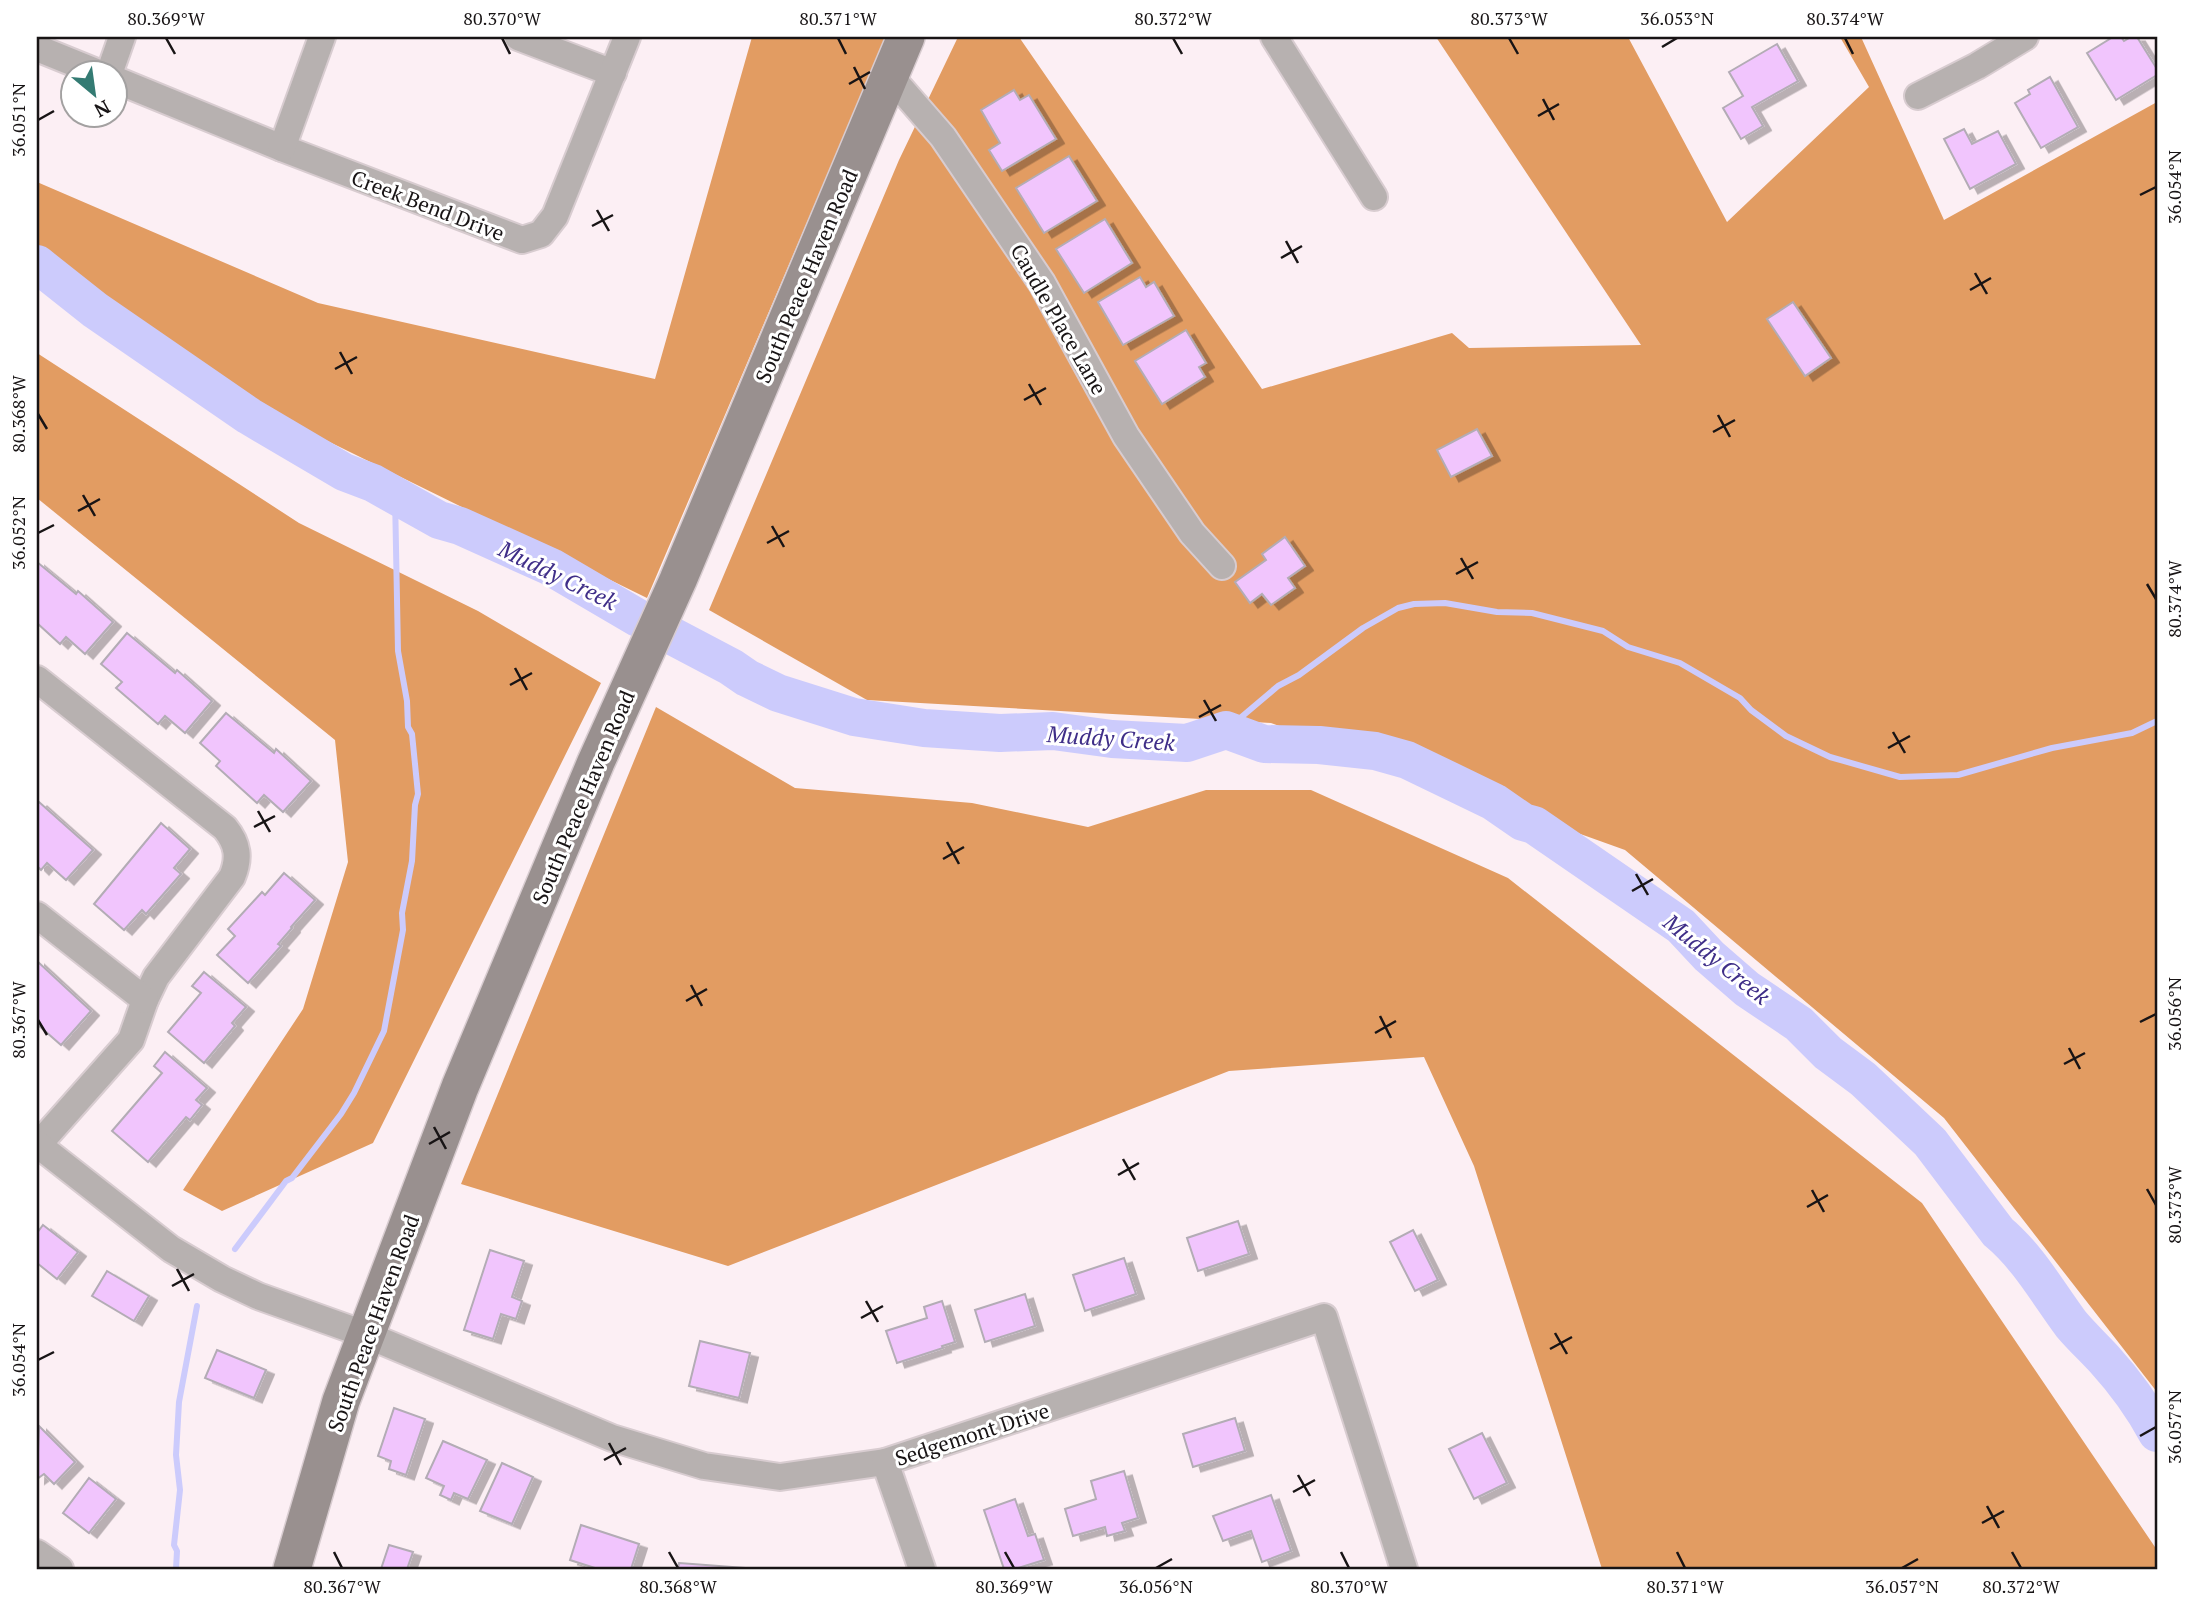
<svg xmlns="http://www.w3.org/2000/svg" width="2194" height="1606" viewBox="0 0 2194 1606" font-family="'PT Serif',serif">
  <style>
    .forest { fill: #e29c62 }
    .lines { fill: none; stroke-linecap: round; stroke-linejoin: round }
    .stream { stroke: #cccbfc; stroke-width: 6 }
    .river { stroke: #cccbfc; stroke-width: 38 }
    .building { fill: #f1c5fd; stroke: #b3acb5; stroke-width: 2; filter: url(#shadow) }
    .street-casing { stroke: #d8ccd0; stroke-width: 30 }
    .secondary-casing { stroke: #d8ccd0; stroke-width: 40 }
    .street { stroke: #b7b1b0; stroke-width: 26 }
    .secondary { stroke: #99908f; stroke-width: 37 }
    .ticks { fill: none; stroke: #181415; stroke-width: 2.5 }
    .labels { text-anchor: middle; dominant-baseline: central; stroke-width: 6; stroke-linejoin: round; paint-order: stroke }
    .street-label { font-size: 21px; fill: #181415; stroke: #fff }
    .water-label { font-size: 23px; font-style: italic; fill: #3f2e88; stroke: #fff }
    .neatline { fill: none; stroke: #181415; stroke-width: 2.5 }
    .ticks-label { font-size: 18px; text-anchor: middle; fill: #181415 }
  </style>
  <defs>
    <filter id="shadow"><feDropShadow dx="8" dy="4.5" stdDeviation="0" flood-color="#0004"/></filter>
  </defs>
  <rect width="100%" height="100%" fill="#fceff4"/>
  <!-- forest -->
  <g class="forest">
    <path d="M 752,37 L 886,37 L 647,598 L 295,425 L 37,262 L 37,182 L 318,303 L 655,379 Z"/>
    <path d="M 958,37 L 1019,37 L 1262,389 L 1452,333 L 1469,348 L 1641,345 L 1436,37 L 1628,37 L 1727,222 L 1869,87 L 1840,37 L 1861,37 L 1944,220 L 2157,102 L 2157,1392 L 1944,1118 L 1625,850 L 1271,723 L 867,700 L 709,610 L 899,160 Z"/>
    <path d="M 37,353 L 299,523 L 478,611 L 601,683 L 373,1143 L 222,1211 L 183,1190 L 303,1009 L 348,862 L 335,740 L 37,498 Z"/>
    <path d="M 656,707 L 795,788 L 972,803 L 1088,827 L 1206,790 L 1311,790 L 1508,878 L 1922,1203 L 2157,1550 L 2157,1569 L 1602,1569 L 1474,1166 L 1424,1057 L 1229,1071 L 728,1266 L 461,1184 Z"/>
  </g>
  <g class="lines">
    <!-- stream -->
    <g class="stream">
      <path d="M 1226,730 L 1278,686 L 1299,675 L 1363,628 L 1398,608 L 1414,604 L 1445,603 L 1497,612 L 1532,613 L 1603,631 L 1628,647 L 1680,663 L 1740,698 L 1751,710 L 1786,736 L 1830,757 L 1900,777 L 1958,775 L 2052,748 L 2132,733 L 2157,721"/>
      <path d="M 235,1249 L 286,1181 L 292,1178 L 341,1114 L 354,1093 L 384,1031 L 403,930 L 402,913 L 412,861 L 415,805 L 418,794 L 412,734 L 408,727 L 407,701 L 398,651 L 395,496"/>
      <path d="M 176,1569 L 177,1551 L 174,1545 L 180,1490 L 176,1455 L 179,1402 L 197,1306"/>
    </g>
    <!-- river -->
    <path class="river" d="M 37,264 L 95,310 L 249,416 L 344,472 L 373,483 L 439,520 L 460,526 L 551,567 L 638,618 L 731,667 L 747,678 L 778,693 L 854,717 L 924,728 L 1000,733 L 1053,731 L 1112,739 L 1187,743 L 1226,730 L 1264,744 L 1319,745 L 1375,751 L 1407,760 L 1494,802 L 1523,822 L 1534,825 L 1681,926 L 1709,956 L 1747,989 L 1799,1024 L 1828,1053 L 1863,1079 L 1930,1142 L 1998,1232 C 2028,1257 2048,1293 2071,1324 C 2081,1336 2093,1347 2104,1359 C 2124,1381 2143,1407 2157,1433"/>
  </g>
  <!-- building -->
  <g class="building">
    <path d="M 2113,37 L 2121,37 L 2124,41 L 2131,37 L 2137,37 L 2157,69 L 2157,75 L 2116,100 L 2087,53 Z"/>
    <path d="M 1777,44 L 1798,81 L 1752,107 L 1763,126 L 1741,139 L 1723,108 L 1743,96 L 1729,72 Z"/>
    <path d="M 2050,77 L 2078,127 L 2041,148 L 2015,103 L 2030,94 L 2028,90 Z"/>
    <path d="M 1014,90 L 1020,100 L 1029,95 L 1056,139 L 1002,171 L 989,150 L 1000,143 L 981,110 Z"/>
    <path d="M 1964,129 L 1972,144 L 1998,131 L 2016,164 L 1970,189 L 1944,139 Z"/>
    <path d="M 1069,156 L 1097,201 L 1044,233 L 1016,188 Z"/>
    <path d="M 1105,219 L 1132,263 L 1084,293 L 1056,249 Z"/>
    <path d="M 1140,277 L 1146,287 L 1154,282 L 1174,316 L 1123,345 L 1098,302 Z"/>
    <path d="M 1793,302 L 1831,358 L 1805,376 L 1767,319 Z"/>
    <path d="M 1186,330 L 1206,363 L 1199,367 L 1205,377 L 1162,404 L 1135,361 Z"/>
    <path d="M 1477,429 L 1492,456 L 1451,477 L 1437,450 Z"/>
    <path d="M 1285,537 L 1305,566 L 1288,578 L 1295,588 L 1271,605 L 1262,594 L 1250,603 L 1235,582 L 1266,560 L 1262,554 Z"/>
    <path d="M 37,562 L 76,594 L 78,591 L 113,622 L 85,654 L 66,637 L 60,644 L 37,623 Z"/>
    <path d="M 127,633 L 175,673 L 177,670 L 212,701 L 185,733 L 165,716 L 158,724 L 116,688 L 122,682 L 101,664 Z"/>
    <path d="M 226,713 L 274,753 L 276,749 L 311,781 L 283,812 L 264,795 L 257,803 L 216,766 L 220,761 L 200,743 Z"/>
    <path d="M 39,802 L 93,850 L 66,880 L 47,863 L 41,870 L 37,866 L 37,804 Z"/>
    <path d="M 161,823 L 190,849 L 174,868 L 181,874 L 146,914 L 142,910 L 124,930 L 94,904 Z"/>
    <path d="M 284,873 L 315,900 L 291,927 L 292,928 L 278,944 L 281,946 L 248,983 L 217,955 L 235,936 L 228,929 L 262,892 L 265,895 Z"/>
    <path d="M 37,961 L 91,1011 L 61,1045 L 37,1024 Z"/>
    <path d="M 204,972 L 246,1007 L 232,1023 L 235,1026 L 204,1063 L 168,1032 L 201,993 L 192,986 Z"/>
    <path d="M 165,1052 L 207,1088 L 196,1100 L 202,1105 L 190,1120 L 186,1117 L 148,1162 L 112,1131 L 162,1073 L 154,1066 Z"/>
    <path d="M 1238,1221 L 1249,1254 L 1198,1271 L 1187,1238 Z"/>
    <path d="M 43,1225 L 78,1252 L 57,1279 L 37,1263 L 37,1233 Z"/>
    <path d="M 1413,1230 L 1438,1280 L 1415,1291 L 1390,1242 Z"/>
    <path d="M 490,1250 L 524,1261 L 512,1297 L 522,1301 L 516,1319 L 501,1314 L 493,1339 L 464,1330 Z"/>
    <path d="M 1124,1258 L 1136,1294 L 1085,1311 L 1073,1275 Z"/>
    <path d="M 107,1271 L 149,1296 L 134,1321 L 92,1296 Z"/>
    <path d="M 1025,1294 L 1035,1326 L 985,1342 L 975,1310 Z"/>
    <path d="M 942,1301 L 955,1342 L 942,1346 L 943,1348 L 897,1363 L 886,1331 L 927,1318 L 924,1307 Z"/>
    <path d="M 700,1341 L 750,1353 L 739,1398 L 689,1386 Z"/>
    <path d="M 217,1350 L 266,1370 L 254,1398 L 205,1378 Z"/>
    <path d="M 394,1408 L 425,1419 L 406,1475 L 389,1469 L 391,1461 L 378,1456 Z"/>
    <path d="M 1235,1418 L 1245,1451 L 1193,1467 L 1183,1434 Z"/>
    <path d="M 39,1426 L 75,1462 L 54,1484 L 44,1474 L 37,1479 Z"/>
    <path d="M 1482,1433 L 1507,1483 L 1474,1499 L 1449,1449 Z"/>
    <path d="M 443,1441 L 487,1460 L 468,1499 L 454,1493 L 451,1500 L 440,1495 L 444,1486 L 426,1478 Z"/>
    <path d="M 502,1463 L 533,1477 L 512,1524 L 480,1511 Z"/>
    <path d="M 1124,1471 L 1138,1518 L 1122,1523 L 1125,1531 L 1107,1536 L 1105,1527 L 1073,1536 L 1065,1509 L 1096,1499 L 1091,1481 Z"/>
    <path d="M 89,1478 L 116,1499 L 89,1533 L 63,1513 Z"/>
    <path d="M 1271,1495 L 1291,1551 L 1262,1562 L 1251,1531 L 1223,1541 L 1213,1516 Z"/>
    <path d="M 1015,1499 L 1028,1536 L 1035,1534 L 1044,1560 L 1015,1569 L 1004,1569 L 984,1510 Z"/>
    <path d="M 581,1525 L 639,1544 L 631,1569 L 598,1569 L 570,1560 Z"/>
    <path d="M 389,1545 L 413,1552 L 407,1569 L 381,1569 Z"/>
    <path d="M 679,1563 L 759,1569 L 678,1569 Z"/>
  </g>
  <g class="lines">
    <defs>
      <g id="street">
        <path d="M 518,37 L 613,73"/>
        <path d="M 1274,37 L 1374,197"/>
        <path d="M 37,48 L 101,74"/>
        <path d="M 109,74 L 122,37"/>
        <path d="M 890,76 L 943,137 L 1042,283 L 1126,436 L 1192,533 L 1222,566"/>
        <path d="M 116,80 L 282,148 L 522,240 L 541,234 L 555,216 L 627,37"/>
        <path d="M 1918,96 L 1977,66 L 2025,37"/>
        <path d="M 282,148 L 322,37"/>
        <path d="M 37,679 L 225,828 C 238,844 240,858 232,877 L 156,977 L 145,1000 L 131,1040 L 38,1145"/>
        <path d="M 37,915 L 145,1000"/>
        <path d="M 37,1144 L 171,1249 L 222,1279 L 258,1296 L 367,1335 L 612,1438 L 704,1466 L 780,1477 L 885,1462 L 1324,1317 L 1404,1569"/>
        <path d="M 885,1462 L 922,1569"/>
        <path d="M 37,1553 L 60,1569"/>
      </g>
      <path id="secondary" d="M 292,1569 L 341,1401 L 460,1087 L 596,762 L 678,580 L 906,37"/>
    </defs>
    <!-- street casing -->
    <use href="#street" class="street-casing"/>
    <!-- secondary casing -->
    <use href="#secondary" class="secondary-casing"/>
    <!-- street -->
    <use href="#street" class="street"/>
    <!-- secondary -->
    <use href="#secondary" class="secondary"/>
  </g>
  <!-- ticks -->
  <path class="ticks" d="M 166,38 L 175,54M 502,38 L 510,54M 838,38 L 846,54M 1173,38 L 1182,54M 1509,38 L 1518,54M 1845,38 L 1853,54M 1662,47 L 1677,38M 854,67 L 865,89M 849,84 L 870,72M 1543,99 L 1554,120M 1538,116 L 1559,104M 38,120 L 54,111M 2140,195 L 2156,187M 597,210 L 609,231M 592,226 L 613,215M 1286,241 L 1298,263M 1281,258 L 1302,246M 1975,273 L 1987,294M 1970,290 L 1991,278M 340,352 L 352,374M 335,369 L 357,357M 1029,384 L 1041,405M 1024,400 L 1046,388M 38,414 L 47,429M 1718,415 L 1730,437M 1713,432 L 1735,420M 83,495 L 95,516M 78,511 L 100,499M 772,526 L 784,547M 38,533 L 54,525M 767,543 L 789,531M 1461,558 L 1473,579M 1456,574 L 1478,562M 2147,584 L 2156,599M 515,668 L 527,690M 510,685 L 532,673M 1204,700 L 1216,721M 1199,717 L 1221,705M 1893,732 L 1905,753M 1888,748 L 1910,736M 258,811 L 270,832M 254,827 L 275,816M 947,842 L 959,864M 943,859 L 964,847M 1636,874 L 1648,895M 1632,891 L 1653,879M 691,985 L 702,1006M 686,1001 L 707,989M 1380,1016 L 1391,1038M 38,1020 L 47,1035M 2140,1022 L 2156,1014M 1375,1033 L 1396,1021M 2069,1048 L 2080,1069M 2064,1064 L 2085,1053M 434,1127 L 446,1149M 429,1144 L 450,1132M 1123,1159 L 1135,1180M 1118,1175 L 1139,1163M 2147,1189 L 2156,1205M 1812,1190 L 1824,1212M 1807,1207 L 1828,1195M 177,1269 L 189,1291M 172,1286 L 194,1274M 866,1301 L 878,1322M 861,1318 L 883,1306M 1555,1333 L 1567,1354M 1550,1349 L 1572,1337M 38,1360 L 54,1352M 2140,1436 L 2156,1427M 609,1443 L 621,1465M 604,1460 L 626,1448M 1298,1475 L 1310,1496M 1293,1492 L 1315,1480M 1987,1506 L 1999,1528M 1982,1523 L 2004,1511M 334,1552 L 342,1568M 669,1552 L 678,1568M 1005,1552 L 1014,1568M 1341,1552 L 1349,1568M 1677,1552 L 1685,1568M 2012,1552 L 2021,1568M 1156,1568 L 1172,1559M 1902,1568 L 1918,1559"/>
  <g class="labels">
    <!-- street labels -->
    <g class="street-label">
      <text transform="translate(428 205) rotate(21)">Creek Bend Drive</text>
      <text transform="translate(806 276) rotate(-67)">South Peace Haven Road</text>
      <text transform="translate(1059 319) rotate(60)">Caudle Place Lane</text>
      <text transform="translate(583 797) rotate(-67)">South Peace Haven Road</text>
      <text transform="translate(373 1323) rotate(-70)">South Peace Haven Road</text>
      <text transform="translate(972 1434) rotate(-18)">Sedgemont Drive</text>
    </g>
    <!-- water labels -->
    <g class="water-label">
      <text transform="translate(558 575) rotate(26)">Muddy Creek</text>
      <text transform="translate(1111 738) rotate(4)">Muddy Creek</text>
      <text transform="translate(1717 959) rotate(39)">Muddy Creek</text>
    </g>
  </g>
  <!-- border -->
  <rect width="2194" height="1606" fill="none" stroke="#ffffff" stroke-width="77"/>
  <!-- north arrow -->
  <g transform="translate(94 94) rotate(151)"><circle r="33" fill="#ffffff" stroke="#a3a1a1" stroke-width="2"/>
  <path d="M0-5L12 26L0 18L-12 26Z" fill="#347b73"/>
  <text y="-10" font-size="19" font-weight="bold" text-anchor="middle" fill="#181415">N</text>
  </g>
  <rect x="38" y="38" width="2118" height="1530" class="neatline"/>
  <g class="ticks-label">
    <text x="166" y="25">80.369°W</text>
    <text x="502" y="25">80.370°W</text>
    <text x="838" y="25">80.371°W</text>
    <text x="1173" y="25">80.372°W</text>
    <text x="1509" y="25">80.373°W</text>
    <text x="1677" y="25">36.053°N</text>
    <text x="1845" y="25">80.374°W</text>
    <text transform="translate(19 120) rotate(-90)" y="6">36.051°N</text>
    <text transform="translate(2175 187) rotate(-90)" y="6">36.054°N</text>
    <text transform="translate(19 414) rotate(-90)" y="6">80.368°W</text>
    <text transform="translate(19 533) rotate(-90)" y="6">36.052°N</text>
    <text transform="translate(2175 599) rotate(-90)" y="6">80.374°W</text>
    <text transform="translate(2175 1014) rotate(-90)" y="6">36.056°N</text>
    <text transform="translate(19 1020) rotate(-90)" y="6">80.367°W</text>
    <text transform="translate(2175 1205) rotate(-90)" y="6">80.373°W</text>
    <text transform="translate(19 1360) rotate(-90)" y="6">36.054°N</text>
    <text transform="translate(2175 1427) rotate(-90)" y="6">36.057°N</text>
    <text x="342" y="1593">80.367°W</text>
    <text x="678" y="1593">80.368°W</text>
    <text x="1014" y="1593">80.369°W</text>
    <text x="1156" y="1593">36.056°N</text>
    <text x="1349" y="1593">80.370°W</text>
    <text x="1685" y="1593">80.371°W</text>
    <text x="1902" y="1593">36.057°N</text>
    <text x="2021" y="1593">80.372°W</text>
  </g>
</svg>
